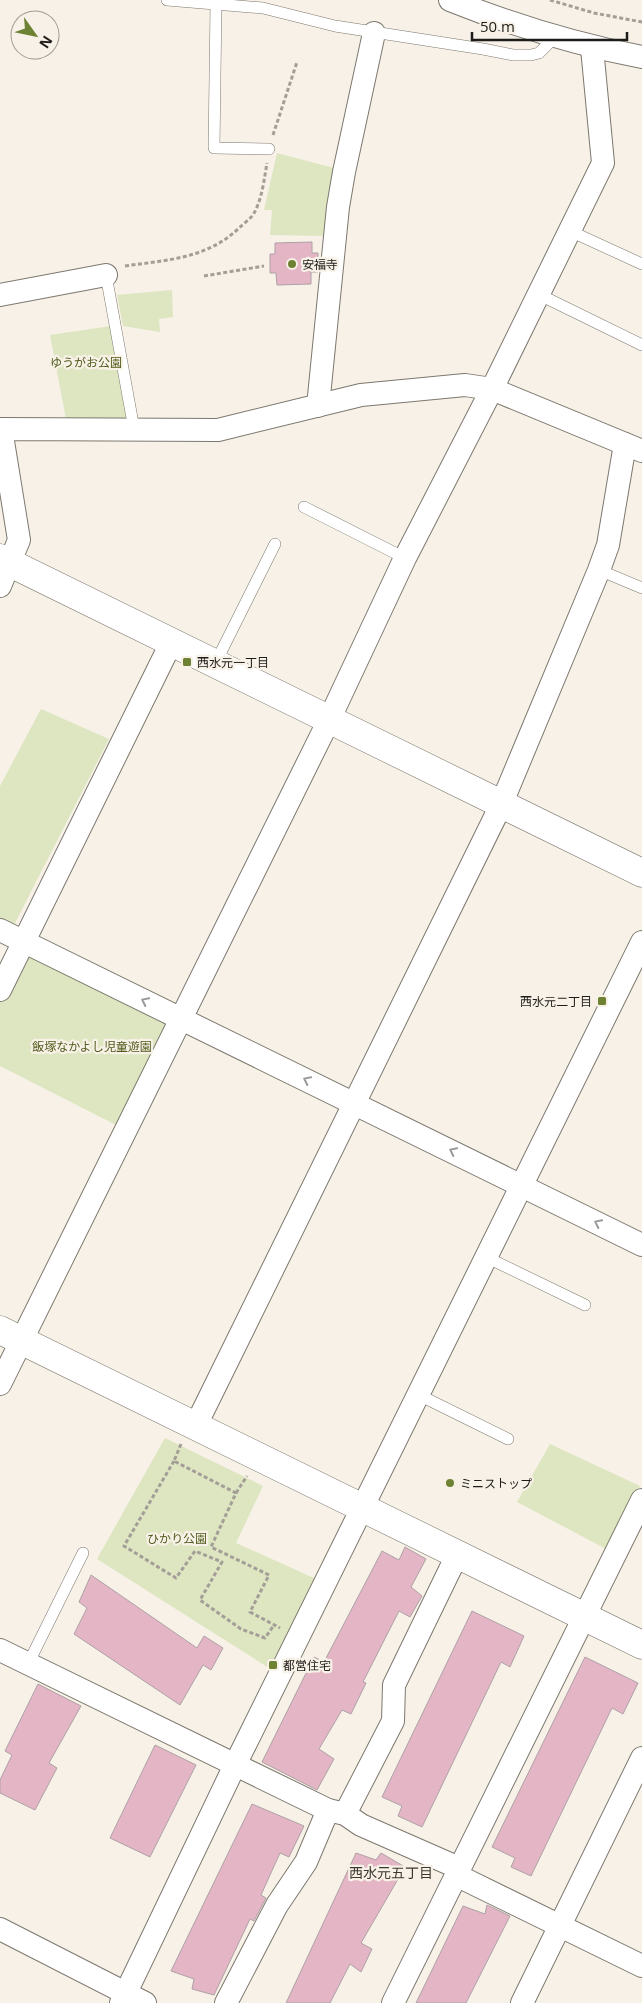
<svg xmlns="http://www.w3.org/2000/svg" width="642" height="2003" viewBox="0 0 642 2003" font-family="'Open Sans','Noto Sans JP',sans-serif">
  <style>
    .green { fill: #dde6c0 }
    .building { fill: #e3b5c5; stroke: #aea2a6 }
    .lines { fill: none; stroke-linecap: round; stroke-linejoin: round }
    .service-casing { stroke: #7d786f; stroke-width: 12 }
    .minor-casing { stroke: #7d786f; stroke-width: 24 }
    .tertiary-casing { stroke: #7d786f; stroke-width: 29 }
    .path { stroke: #a39e97; stroke-width: 3; stroke-dasharray: 4 2.5; stroke-linecap: butt }
    .service { stroke: #fff; stroke-width: 11 }
    .minor { stroke: #fff; stroke-width: 22 }
    .tertiary { stroke: #fff; stroke-width: 28 }
    .oneway { stroke: #9a9997 }
    .poi-dot { fill: #6e8233; stroke: #f7f1e7; stroke-width: 2 }
    .labels { text-anchor: middle; dominant-baseline: central; stroke-width: 4.5; stroke-linejoin: round; paint-order: stroke }
    .poi-label { font-size: 12px; fill: #1e1c18; stroke: #f7f1e7; text-anchor: start }
    .park-label { font-size: 12px; fill: #505b1b; stroke: #f7f1e7 }
    .neighbourhood-label { font-size: 14px; fill: #3d3830; stroke: #f7f1e7 }
  </style>
  <rect width="100%" height="100%" fill="#f7f1e7"/>
  <!-- green -->
  <g class="green">
    <path d="M 277,153 L 334,168 L 324,236 L 270,235 L 272,210 L 264,210 Z"/>
    <path d="M 172,290 L 173,317 L 159,319 L 160,332 L 123,326 L 117,295 Z"/>
    <path d="M 111,326 L 127,422 L 67,424 L 50,335 Z"/>
    <path d="M 41,709 L 109,739 L 12,929 L 0,923 L 0,786 Z"/>
    <path d="M 25,950 L 174,1019 L 120,1127 L 0,1066 L 0,1000 Z"/>
    <path d="M 165,1438 L 263,1486 L 236,1543 L 316,1579 L 272,1670 L 97,1559 Z"/>
    <path d="M 550,1444 L 640,1486 L 610,1551 L 517,1502 Z"/>
  </g>
  <!-- building -->
  <g class="building">
    <path d="M 312,242 L 312,253 L 318,253 L 318,272 L 311,272 L 311,284 L 277,285 L 276,273 L 270,273 L 270,254 L 275,254 L 275,243 Z"/>
    <path d="M 405,1547 L 426,1559 L 411,1587 L 422,1596 L 410,1617 L 399,1611 L 363,1682 L 366,1683 L 351,1714 L 342,1710 L 319,1749 L 334,1759 L 317,1790 L 262,1762 L 314,1657 L 324,1662 L 382,1551 L 399,1560 Z"/>
    <path d="M 91,1575 L 197,1648 L 204,1636 L 223,1648 L 211,1670 L 203,1665 L 180,1705 L 74,1634 L 87,1608 L 79,1602 Z"/>
    <path d="M 472,1611 L 524,1636 L 510,1667 L 501,1662 L 422,1827 L 398,1816 L 402,1806 L 382,1797 Z"/>
    <path d="M 585,1657 L 638,1683 L 623,1714 L 612,1708 L 531,1876 L 511,1867 L 515,1858 L 492,1847 Z"/>
    <path d="M 38,1684 L 81,1706 L 49,1763 L 57,1768 L 35,1810 L 0,1793 L 0,1780 L 12,1755 L 5,1751 Z"/>
    <path d="M 155,1745 L 196,1765 L 150,1857 L 110,1838 Z"/>
    <path d="M 252,1804 L 304,1826 L 289,1857 L 280,1853 L 261,1895 L 266,1898 L 254,1921 L 250,1919 L 214,1995 L 192,1989 L 194,1979 L 171,1971 Z"/>
    <path d="M 356,1853 L 376,1860 L 381,1853 L 405,1867 L 361,1943 L 372,1949 L 361,1972 L 350,1964 L 330,2003 L 286,2003 Z"/>
    <path d="M 487,1905 L 510,1916 L 466,2003 L 416,2003 L 463,1906 L 485,1914 Z"/>
  </g>
  <g class="lines">
    <defs>
      <g id="service">
        <path d="M 167,0 L 263,8 L 335,26 L 483,49 L 513,55 L 531,55 L 539,53 L 554,38"/>
        <path d="M 216,4 L 214,148 L 269,149"/>
        <path d="M 570,231 L 642,264"/>
        <path d="M 106,275 L 134,429"/>
        <path d="M 538,294 L 642,345"/>
        <path d="M 304,507 L 405,558"/>
        <path d="M 599,570 L 642,588"/>
        <path d="M 216,662 L 275,544"/>
        <path d="M 486,1257 L 585,1305"/>
        <path d="M 419,1395 L 508,1439"/>
        <path d="M 28,1664 L 83,1553"/>
      </g>
      <g id="minor">
        <path d="M 450,0 C 515,26 573,44 642,57"/>
        <path d="M 0,295 L 106,275"/>
        <path d="M 318,406 L 338,207 L 344,172 L 374,33"/>
        <path d="M 0,586 L 19,540 L 1,429 L 218,430 L 361,395 L 465,385 L 492,389 L 642,451"/>
        <path d="M 0,930 L 642,1245"/>
        <path d="M 0,990 L 172,641"/>
        <path d="M 0,1384 L 329,720 L 405,558 L 492,389 L 603,163 L 592,48"/>
        <path d="M 196,1425 L 501,805 L 599,570 L 608,545 L 625,444"/>
        <path d="M 0,1650 L 328,1810 L 345,1814 L 361,1825 L 459,1868"/>
        <path d="M 345,1814 L 393,1721 L 394,1685 L 458,1553"/>
        <path d="M 456,1875 L 642,1966"/>
        <path d="M 0,1929 L 145,2003"/>
        <path d="M 121,2003 L 235,1765 L 642,942"/>
        <path d="M 226,2003 L 277,1905 L 306,1862 L 328,1810"/>
        <path d="M 393,2003 L 642,1500"/>
        <path d="M 522,2003 L 642,1758"/>
      </g>
      <g id="tertiary">
        <path d="M 0,558 L 642,873"/>
        <path d="M 0,1330 L 642,1645"/>
      </g>
    </defs>
    <!-- service casing -->
    <use href="#service" class="service-casing"/>
    <!-- minor casing -->
    <use href="#minor" class="minor-casing"/>
    <!-- tertiary casing -->
    <use href="#tertiary" class="tertiary-casing"/>
    <!-- path -->
    <g class="path">
      <path d="M 550,0 L 594,13 L 642,22"/>
      <path d="M 273,135 L 297,62"/>
      <path d="M 125,266 C 166,260 207,259 239,228 C 243,224 249,220 253,215 C 262,200 264,180 267,163"/>
      <path d="M 204,276 L 264,266"/>
      <path d="M 181,1444 L 174,1461 L 236,1493 L 211,1547 L 269,1575 L 250,1612 L 280,1628"/>
      <path d="M 174,1461 L 124,1546 L 176,1578 L 195,1551 L 222,1562 L 200,1600 L 241,1629 L 265,1638 L 274,1625"/>
      <path d="M 236,1493 L 247,1476"/>
    </g>
    <!-- service -->
    <use href="#service" class="service"/>
    <!-- minor -->
    <use href="#minor" class="minor"/>
    <!-- tertiary -->
    <use href="#tertiary" class="tertiary"/>
  </g>
  <!-- one-way arrows -->
  <defs><path id="oneway-chevron" d="M-2-3.5L2.5 0L-2 3.5" fill="none" stroke-width="1.6" stroke-linecap="round" stroke-linejoin="round" transform="scale(1.25)"/></defs>
  <g class="oneway">
    <use href="#oneway-chevron" transform="translate(145 1001) rotate(-154)"/>
    <use href="#oneway-chevron" transform="translate(307 1080) rotate(-154)"/>
    <use href="#oneway-chevron" transform="translate(453 1151) rotate(-154)"/>
    <use href="#oneway-chevron" transform="translate(598 1223) rotate(-154)"/>
  </g>
  <!-- markers -->
  <g class="poi-dot">
    <circle cx="292" cy="264" r="5"/>
    <rect x="182" y="657" width="10" height="10" rx="2.5"/>
    <rect x="597" y="996" width="10" height="10" rx="2.5"/>
    <circle cx="450" cy="1483" r="5"/>
    <rect x="268" y="1660" width="10" height="10" rx="2.5"/>
  </g>
  <g class="labels">
    <!-- poi labels -->
    <g class="poi-label">
      <text x="302" y="264">安福寺</text>
      <text x="197" y="662">西水元一丁目</text>
      <text x="592" y="1001" text-anchor="end">西水元二丁目</text>
      <text x="460" y="1483">ミニストップ</text>
      <text x="283" y="1665">都営住宅</text>
    </g>
    <!-- park labels -->
    <g class="park-label">
      <text x="86" y="362">ゆうがお公園</text>
      <text x="92" y="1046">飯塚なかよし児童遊園</text>
      <text x="177" y="1538">ひかり公園</text>
    </g>
    <!-- neighbourhood labels -->
    <g class="neighbourhood-label">
      <text x="391" y="1872">西水元五丁目</text>
    </g>
  </g>
  <!-- north arrow -->
  <g transform="translate(35 35) rotate(123)"><circle r="24" fill="#f7f1e7" stroke="#a09c94"/>
  <path d="M0-4L9 19L0 12L-9 19Z" fill="#6e8233"/>
  <text y="-8" font-size="14" font-weight="bold" text-anchor="middle" fill="#1e1c18">N</text>
  </g>
  <!-- scale -->
  <path d="M472 32v8h155v-8" fill="none" stroke="#1e1c18" stroke-width="2.5"/>
  <text x="480" y="32" font-size="15" fill="#1e1c18" stroke="#f7f1e7" stroke-width="4" paint-order="stroke">50 m</text>
</svg>
